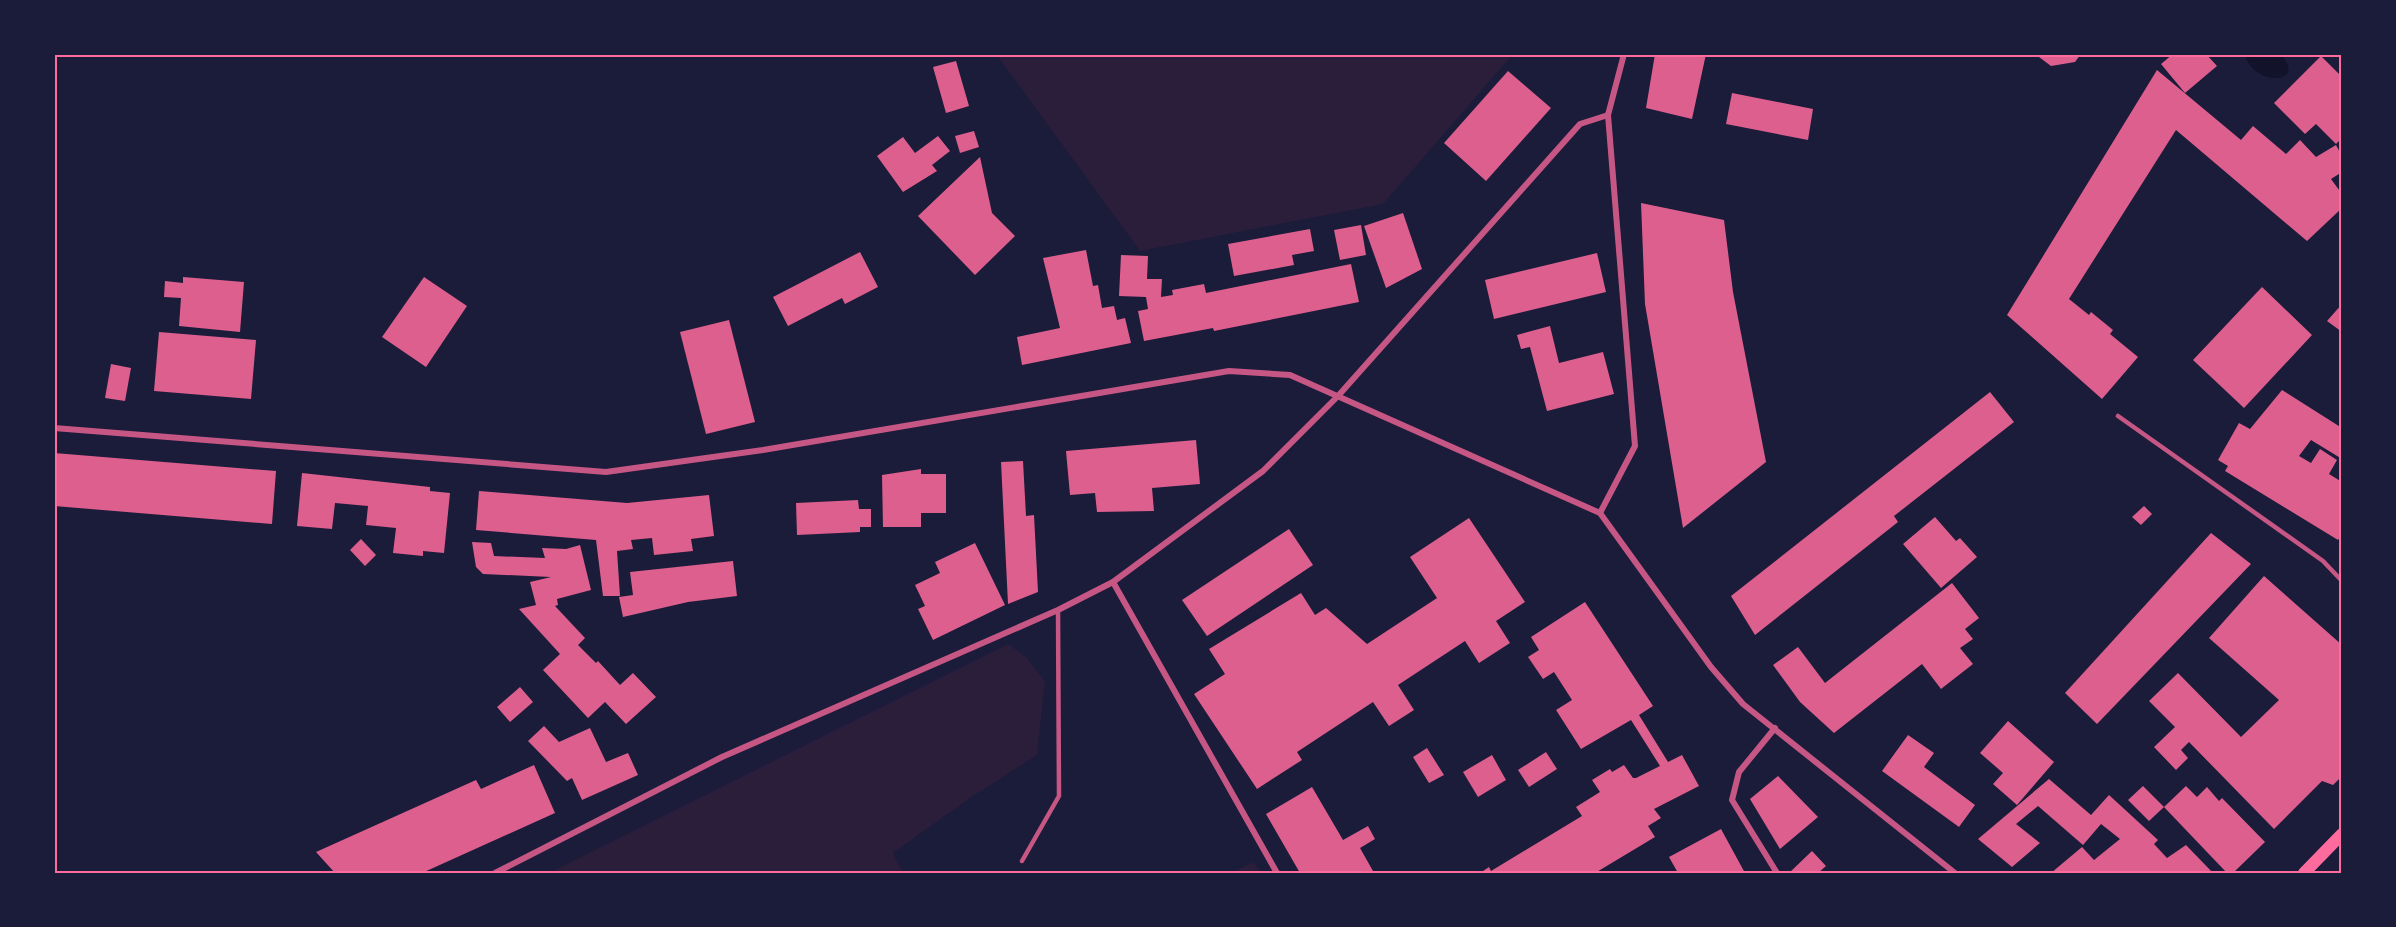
<svg xmlns="http://www.w3.org/2000/svg" width="2396" height="927" viewBox="0 0 2396 927" font-family="Barlow,sans-serif">
  <style>
    .green { fill: #2a1e3b }
    .water { fill: #12122b }
    .building { fill: #dd5f8e }
    .lines { fill: none; stroke-linecap: round; stroke-linejoin: round }
    .service { stroke: #c65784; stroke-width: 4.5 }
    .minor { stroke: #c65784; stroke-width: 6 }
    .secondary { stroke: #ff6b9d; stroke-width: 12 }
    .neatline { fill: none; stroke: #ff6b9d; stroke-width: 2 }
  </style>
  <rect width="100%" height="100%" fill="#1b1b3a"/>
  <!-- green -->
  <g class="green">
    <path d="M 996,54 L 1513,54 L 1383,204 L 1140,251 Z"/>
    <path d="M 1008,644 L 1025,656 L 1045,681 L 1037,755 L 970,798 L 893,853 L 903,873 L 549,873 Z"/>
    <path d="M 1254,862 L 1260,873 L 1231,873 Z"/>
  </g>
  <!-- water -->
  <path class="water" d="M 2245,54 L 2280,54 C 2310,85 2252,87 2245,54 Z"/>
  <!-- building -->
  <g class="building">
    <path d="M 1655,54 L 1706,54 L 1692,119 L 1646,108 Z"/>
    <path d="M 2035,54 L 2081,54 L 2075,62 L 2051,66 Z"/>
    <path d="M 2173,54 L 2206,54 L 2217,66 L 2185,93 L 2161,64 Z"/>
    <path d="M 2321,56 L 2342,77 L 2342,138 L 2336,144 L 2316,124 L 2305,134 L 2274,103 Z"/>
    <path d="M 956,61 L 969,106 L 946,113 L 933,67 Z"/>
    <path d="M 2157,70 L 2241,140 L 2253,126 L 2286,154 L 2300,140 L 2316,157 L 2336,145 L 2342,156 L 2342,172 L 2331,179 L 2342,194 L 2342,208 L 2307,241 L 2176,130 L 2069,299 L 2089,315 L 2091,312 L 2113,330 L 2110,334 L 2138,357 L 2102,399 L 2007,315 Z"/>
    <path d="M 1508,71 L 1551,108 L 1486,181 L 1444,143 Z"/>
    <path d="M 1732,93 L 1813,109 L 1808,140 L 1726,124 Z"/>
    <path d="M 974,131 L 979,147 L 960,153 L 955,136 Z"/>
    <path d="M 938,136 L 950,151 L 932,165 L 937,171 L 903,192 L 877,156 L 903,137 L 915,153 Z"/>
    <path d="M 980,157 L 992,213 L 1015,236 L 975,275 L 918,216 Z"/>
    <path d="M 1641,203 L 1724,220 L 1733,292 L 1766,462 L 1683,528 L 1645,304 Z"/>
    <path d="M 1403,213 L 1422,269 L 1386,288 L 1364,226 Z"/>
    <path d="M 1361,225 L 1366,255 L 1340,260 L 1334,230 Z"/>
    <path d="M 1310,229 L 1314,251 L 1292,255 L 1294,265 L 1234,276 L 1228,244 Z"/>
    <path d="M 1086,250 L 1093,286 L 1098,285 L 1102,308 L 1114,306 L 1117,320 L 1125,318 L 1131,343 L 1022,365 L 1017,337 L 1060,328 L 1043,258 Z"/>
    <path d="M 860,252 L 878,287 L 845,304 L 842,298 L 788,326 L 773,297 Z"/>
    <path d="M 1597,253 L 1606,292 L 1494,319 L 1485,280 Z"/>
    <path d="M 1121,255 L 1148,256 L 1147,279 L 1162,279 L 1161,297 L 1173,295 L 1172,290 L 1204,284 L 1206,293 L 1351,264 L 1359,302 L 1214,331 L 1213,328 L 1144,341 L 1138,311 L 1148,309 L 1146,297 L 1119,296 Z"/>
    <path d="M 183,277 L 244,282 L 240,332 L 179,326 L 181,298 L 164,297 L 165,281 L 183,283 Z"/>
    <path d="M 424,277 L 467,306 L 426,367 L 382,337 Z"/>
    <path d="M 2262,287 L 2312,335 L 2244,408 L 2193,360 Z"/>
    <path d="M 2342,304 L 2342,332 L 2327,321 Z"/>
    <path d="M 729,320 L 755,422 L 706,434 L 680,332 Z"/>
    <path d="M 1550,326 L 1559,363 L 1603,352 L 1614,394 L 1547,411 L 1530,347 L 1521,349 L 1517,335 Z"/>
    <path d="M 159,332 L 256,340 L 251,399 L 154,391 Z"/>
    <path d="M 111,364 L 131,368 L 125,401 L 105,398 Z"/>
    <path d="M 2282,390 L 2342,428 L 2342,459 L 2311,440 L 2299,456 L 2311,463 L 2320,449 L 2337,460 L 2329,474 L 2342,482 L 2342,534 L 2338,540 L 2225,471 L 2228,466 L 2218,460 L 2239,423 L 2250,429 Z"/>
    <path d="M 1990,392 L 2014,422 L 1894,516 L 1898,522 L 1755,635 L 1731,596 Z"/>
    <path d="M 1196,440 L 1200,484 L 1152,488 L 1154,511 L 1097,512 L 1095,493 L 1070,495 L 1066,451 Z"/>
    <path d="M 54,453 L 276,471 L 272,524 L 54,506 Z"/>
    <path d="M 1023,461 L 1026,516 L 1034,515 L 1038,592 L 1008,604 L 1001,462 Z"/>
    <path d="M 921,469 L 921,474 L 946,474 L 946,513 L 921,513 L 921,527 L 883,527 L 882,475 Z"/>
    <path d="M 302,473 L 430,487 L 430,491 L 450,493 L 444,553 L 423,551 L 423,556 L 393,553 L 396,528 L 366,525 L 368,506 L 335,503 L 332,529 L 297,526 Z"/>
    <path d="M 479,491 L 627,503 L 709,495 L 714,536 L 691,539 L 693,551 L 654,555 L 652,538 L 631,540 L 633,549 L 617,551 L 620,596 L 603,596 L 596,540 L 476,530 Z"/>
    <path d="M 858,500 L 859,509 L 871,509 L 871,527 L 860,527 L 860,532 L 797,535 L 796,503 Z"/>
    <path d="M 2144,506 L 2152,514 L 2141,525 L 2132,517 Z"/>
    <path d="M 1935,517 L 1956,541 L 1960,538 L 1977,557 L 1941,588 L 1903,544 Z"/>
    <path d="M 1469,518 L 1525,602 L 1496,621 L 1510,643 L 1479,663 L 1465,641 L 1398,685 L 1414,710 L 1389,726 L 1373,702 L 1297,752 L 1302,760 L 1257,789 L 1194,694 L 1225,674 L 1209,649 L 1301,593 L 1315,615 L 1326,608 L 1367,644 L 1437,598 L 1410,557 Z"/>
    <path d="M 1289,529 L 1313,565 L 1207,636 L 1182,600 Z"/>
    <path d="M 2211,533 L 2251,564 L 2097,724 L 2065,693 Z"/>
    <path d="M 361,539 L 376,555 L 365,566 L 350,550 Z"/>
    <path d="M 472,542 L 491,543 L 494,556 L 545,558 L 542,548 L 566,549 L 580,545 L 591,590 L 557,599 L 558,605 L 555,606 L 585,638 L 578,645 L 596,663 L 598,661 L 620,685 L 633,673 L 656,697 L 626,724 L 605,702 L 588,718 L 543,670 L 560,654 L 519,609 L 536,605 L 530,582 L 551,577 L 483,574 L 476,567 Z"/>
    <path d="M 975,543 L 1005,605 L 933,640 L 918,609 L 925,606 L 915,585 L 940,573 L 935,562 Z"/>
    <path d="M 733,561 L 737,596 L 688,602 L 623,617 L 619,597 L 633,595 L 630,572 Z"/>
    <path d="M 2264,576 L 2342,645 L 2342,776 L 2333,785 L 2322,781 L 2274,829 L 2189,742 L 2181,750 L 2188,758 L 2176,770 L 2154,747 L 2175,727 L 2149,701 L 2178,673 L 2241,737 L 2279,700 L 2209,638 Z"/>
    <path d="M 1952,583 L 1979,618 L 1965,629 L 1973,639 L 1960,648 L 1973,664 L 1941,689 L 1922,664 L 1834,733 L 1800,702 L 1773,665 L 1798,647 L 1825,683 Z"/>
    <path d="M 1585,602 L 1653,706 L 1639,715 L 1668,762 L 1682,755 L 1699,786 L 1654,809 L 1661,818 L 1648,826 L 1655,837 L 1595,873 L 1480,873 L 1489,867 L 1491,871 L 1582,816 L 1576,807 L 1600,792 L 1592,780 L 1610,769 L 1612,772 L 1624,765 L 1633,778 L 1636,778 L 1660,766 L 1631,720 L 1581,749 L 1556,710 L 1572,700 L 1554,672 L 1543,679 L 1528,657 L 1539,650 L 1531,637 Z"/>
    <path d="M 520,687 L 533,702 L 510,722 L 497,707 Z"/>
    <path d="M 2008,721 L 2054,762 L 2017,805 L 1993,784 L 2003,773 L 1980,753 Z"/>
    <path d="M 544,726 L 559,742 L 590,728 L 606,762 L 628,753 L 638,775 L 582,800 L 572,778 L 567,781 L 528,741 Z"/>
    <path d="M 1908,735 L 1934,753 L 1924,767 L 1975,805 L 1959,827 L 1882,771 Z"/>
    <path d="M 1427,748 L 1444,775 L 1429,783 L 1413,757 Z"/>
    <path d="M 1546,752 L 1557,769 L 1529,787 L 1518,770 Z"/>
    <path d="M 1492,755 L 1506,780 L 1478,797 L 1463,772 Z"/>
    <path d="M 534,765 L 555,813 L 422,873 L 335,873 L 316,852 L 476,780 L 481,789 Z"/>
    <path d="M 1778,776 L 1818,817 L 1780,849 L 1750,799 Z"/>
    <path d="M 2049,779 L 2091,815 L 2109,795 L 2158,840 L 2154,844 L 2167,858 L 2186,845 L 2213,873 L 2051,873 L 2082,847 L 2094,860 L 2120,839 L 2101,824 L 2083,845 L 2038,806 L 2016,824 L 2040,843 L 2012,867 L 1978,839 Z"/>
    <path d="M 2143,786 L 2164,807 L 2149,821 L 2128,800 Z"/>
    <path d="M 2186,786 L 2197,797 L 2207,787 L 2219,801 L 2222,798 L 2265,842 L 2233,873 L 2227,873 L 2164,807 Z"/>
    <path d="M 1312,787 L 1343,840 L 1368,826 L 1375,839 L 1360,848 L 1373,871 L 1369,873 L 1300,873 L 1266,814 Z"/>
    <path d="M 1721,829 L 1745,873 L 1678,873 L 1669,857 Z"/>
    <path d="M 1812,851 L 1826,866 L 1818,873 L 1789,873 Z"/>
  </g>
  <g class="lines">
    <!-- service -->
    <g class="service">
      <path d="M 2118,416 L 2323,561 L 2342,581"/>
      <path d="M 1022,861 L 1059,796 L 1058,610"/>
    </g>
    <!-- minor -->
    <g class="minor">
      <path d="M 54,428 L 606,472 L 763,450 L 1229,371 L 1290,375 L 1600,513 L 1711,667 L 1743,704 L 1955,873"/>
      <path d="M 1600,513 L 1635,446 L 1608,115 L 1624,54"/>
      <path d="M 1113,582 L 1277,873"/>
      <path d="M 1775,728 L 1739,772 L 1732,800 L 1777,873"/>
      <path d="M 495,873 L 722,757 L 1058,610 L 1113,582 L 1263,471 L 1338,396 L 1580,124 L 1608,115"/>
    </g>
    <!-- secondary -->
    <path class="secondary" d="M 2304,873 L 2342,834"/>
  </g>
  <!-- border -->
  <rect width="2396" height="927" fill="none" stroke="#1b1b3a" stroke-width="111"/>
  <rect x="56" y="56" width="2284" height="816" class="neatline"/>
</svg>
